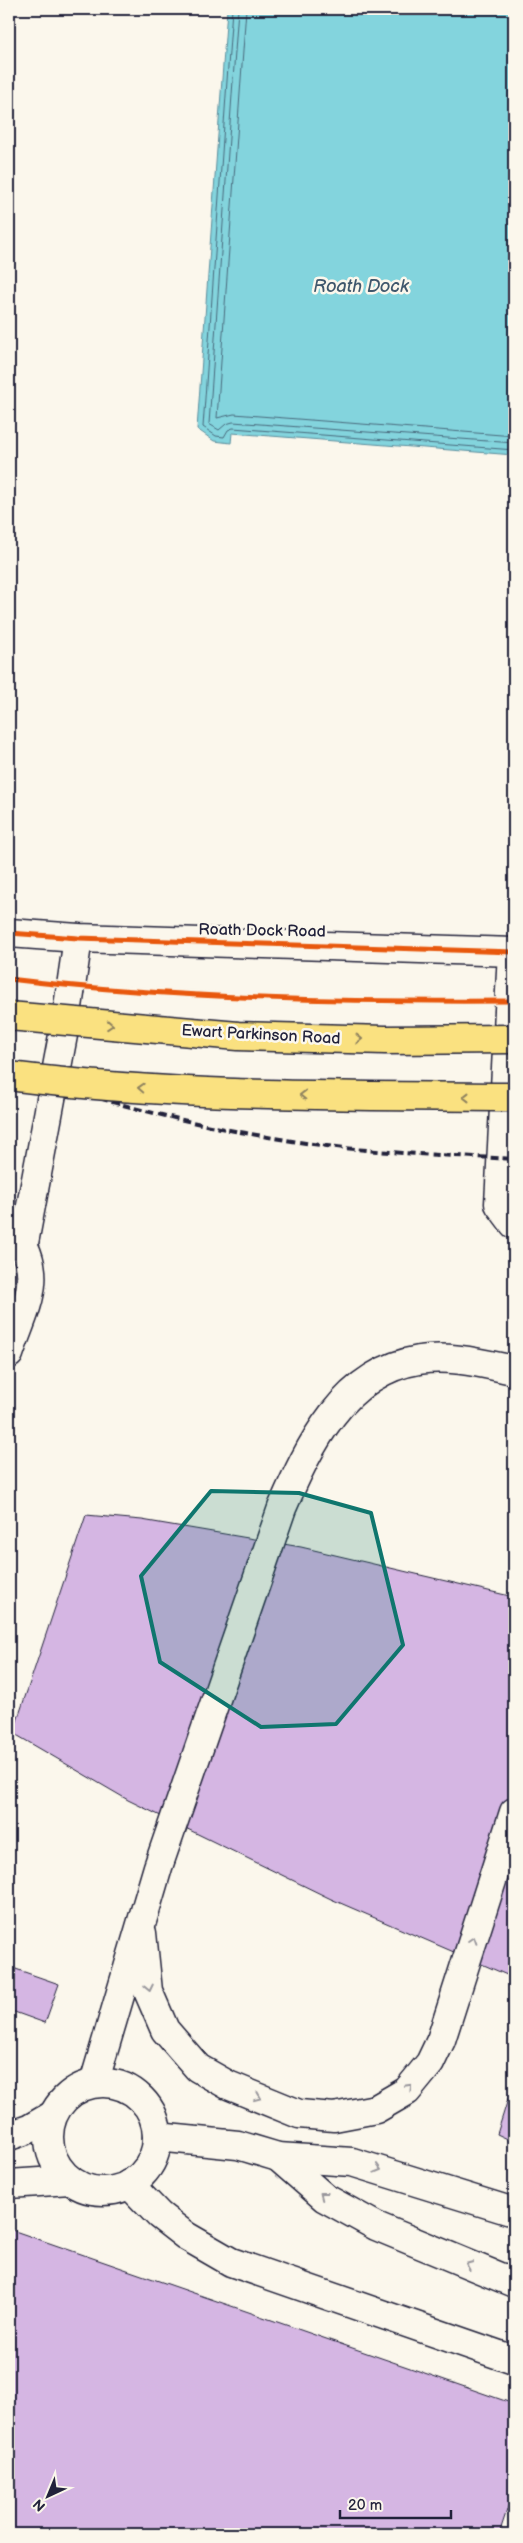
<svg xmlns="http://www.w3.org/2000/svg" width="523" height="2543" viewBox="0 0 523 2543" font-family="'Balsamiq Sans',sans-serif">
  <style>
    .water { fill: #83d4dd; stroke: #5c8d9c }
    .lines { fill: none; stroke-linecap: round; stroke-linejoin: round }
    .shore { stroke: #49697c; stroke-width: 1 }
    .building { fill: #d5b6e3; stroke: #22223b }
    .minor-casing { stroke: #22223b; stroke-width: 31 }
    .minor { stroke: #fbf7ec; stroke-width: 28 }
    .rail { stroke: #22223b; stroke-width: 4; stroke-dasharray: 8 4; stroke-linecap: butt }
    .major-bridge-casing { stroke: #22223b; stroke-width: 31; stroke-linecap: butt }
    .major-bridge { stroke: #fae180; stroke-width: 28 }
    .cycleway-casing { stroke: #fbf7ec; stroke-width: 8 }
    .cycleway { stroke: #e8590c; stroke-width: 5 }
    .oneway { stroke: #8e825e }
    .oneway2 { stroke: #99979c }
    .marked { fill: #0f766e; fill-opacity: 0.2; stroke: #0f766e; stroke-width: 4; stroke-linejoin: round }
    .labels { text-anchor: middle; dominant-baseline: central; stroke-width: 5; stroke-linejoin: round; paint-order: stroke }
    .street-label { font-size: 16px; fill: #22223b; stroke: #fbf7ec }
    .water-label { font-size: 18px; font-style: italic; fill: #3f576c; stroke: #fbf7ec }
  </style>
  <rect width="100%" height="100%" fill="#fbf7ec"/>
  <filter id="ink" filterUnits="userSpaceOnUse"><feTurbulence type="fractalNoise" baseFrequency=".02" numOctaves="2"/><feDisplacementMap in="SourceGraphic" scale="10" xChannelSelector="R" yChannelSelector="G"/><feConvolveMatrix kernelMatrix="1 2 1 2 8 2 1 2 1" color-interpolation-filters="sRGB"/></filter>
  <g filter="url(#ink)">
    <!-- water -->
    <path class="water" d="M 227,9 L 514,9 L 514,455 L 232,433 L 231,443 L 214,441 L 197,429 Z"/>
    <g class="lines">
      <!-- shore -->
      <g class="shore">
        <path d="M 232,9 L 203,427 L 216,436 L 224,437 L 228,430 L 233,428 L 514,450"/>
        <path d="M 238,9 L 209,424 L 219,430 L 226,424 L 233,422 L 514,443"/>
        <path d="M 246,9 L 217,418 L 234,414 L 514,436"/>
      </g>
    </g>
    <!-- building -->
    <g class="building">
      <path d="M 86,1515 L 142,1520 L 301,1547 L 514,1597 L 514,1978 L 331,1899 L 128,1800 L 13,1733 Z"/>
      <path d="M 10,1967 L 59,1984 L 45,2023 L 9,2010 L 9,1997 L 14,1982 L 9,1980 Z"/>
      <path d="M 514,2080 L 514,2142 L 497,2134 Z"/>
      <path d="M 9,2229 L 514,2404 L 514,2489 L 499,2534 L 9,2534 Z"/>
    </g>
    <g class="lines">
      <defs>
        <g id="minor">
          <path d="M 9,933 L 78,938 L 514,952"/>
          <path d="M 512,952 L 499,1204 L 514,1224"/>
          <path d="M 24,1243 L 67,1014 L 78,938"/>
          <path d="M 9,1354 C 25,1307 48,1274 13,1229"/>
          <path d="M 142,1933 L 148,1991 L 165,2030 L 198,2068 L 228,2085 L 299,2114 L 334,2117 L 376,2109 L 407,2091 L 430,2063 L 441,2040 L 514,1812"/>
          <circle cx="103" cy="2137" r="54"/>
          <path d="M 94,2083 L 158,1867 L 282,1508 C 309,1446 343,1372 419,1360 C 451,1355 484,1364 514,1370"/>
          <path d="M 9,2136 L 29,2129 L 53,2115"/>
          <path d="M 157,2137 L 238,2145 L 278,2157 L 352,2162 L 514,2212"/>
          <path d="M 278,2157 L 325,2198 L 376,2226 L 514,2283"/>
          <path d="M 9,2184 L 70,2180"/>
          <path d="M 129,2184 L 159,2215 L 186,2236 L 231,2262 L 514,2360"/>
        </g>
      </defs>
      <!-- minor casing -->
      <use href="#minor" class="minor-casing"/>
      <!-- minor -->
      <use href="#minor" class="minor"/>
      <!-- rail -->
      <path class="rail" d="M 9,1068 C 102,1103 200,1127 299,1142 C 369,1153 443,1155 514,1159"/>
      <defs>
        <g id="major-bridge">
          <path d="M 9,1016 L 238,1036 L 385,1040 L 514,1039"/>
          <path d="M 9,1076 C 176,1097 346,1096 514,1097"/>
        </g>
      </defs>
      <!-- major-bridge casing -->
      <use href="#major-bridge" class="major-bridge-casing"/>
      <!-- major-bridge -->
      <use href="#major-bridge" class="major-bridge"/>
      <defs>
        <g id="cycleway">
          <path d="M 9,933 L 78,938 L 514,952"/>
          <path d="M 9,979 C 176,999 345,1002 514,1001"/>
        </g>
      </defs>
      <!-- cycleway casing -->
      <use href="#cycleway" class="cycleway-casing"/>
      <!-- cycleway -->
      <use href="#cycleway" class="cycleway"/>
    </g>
    <!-- one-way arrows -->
    <defs><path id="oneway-chevron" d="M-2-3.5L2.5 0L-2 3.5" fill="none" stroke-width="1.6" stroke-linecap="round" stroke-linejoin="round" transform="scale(1.25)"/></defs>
    <g class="oneway">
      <use href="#oneway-chevron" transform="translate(110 1025) rotate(4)"/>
      <use href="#oneway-chevron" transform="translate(359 1039) rotate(1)"/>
      <use href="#oneway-chevron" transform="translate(141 1088) rotate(-177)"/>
      <use href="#oneway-chevron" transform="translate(303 1095) rotate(-179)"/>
      <use href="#oneway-chevron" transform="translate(466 1097) rotate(-180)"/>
    </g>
    <g class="oneway2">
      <use href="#oneway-chevron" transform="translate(473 1940) rotate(-72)"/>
      <use href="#oneway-chevron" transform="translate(149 1988) rotate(78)"/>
      <use href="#oneway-chevron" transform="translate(409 2087) rotate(-46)"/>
      <use href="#oneway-chevron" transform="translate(258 2097) rotate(22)"/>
      <use href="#oneway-chevron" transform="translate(378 2169) rotate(17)"/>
      <use href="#oneway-chevron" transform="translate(323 2195) rotate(-142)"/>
      <use href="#oneway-chevron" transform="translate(469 2265) rotate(-157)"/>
    </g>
  </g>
  <!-- marked area -->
  <path class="marked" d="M 211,1491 L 299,1493 L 371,1513 L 403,1645 L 336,1724 L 261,1727 L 160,1662 L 141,1576 Z"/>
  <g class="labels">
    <!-- street labels -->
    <g class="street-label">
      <text transform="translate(262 931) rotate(1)">Roath Dock Road</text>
      <text transform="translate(261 1035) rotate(3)">Ewart Parkinson Road</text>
    </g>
    <!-- water labels -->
    <g class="water-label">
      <text x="361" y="286">Roath Dock</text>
    </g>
  </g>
  <!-- margin -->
  <rect width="523" height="2543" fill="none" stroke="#fbf7ec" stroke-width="30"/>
  <rect x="15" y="15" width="493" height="2513" fill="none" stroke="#22223b" stroke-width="2" filter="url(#ink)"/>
  <!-- north arrow -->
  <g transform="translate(48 2496) rotate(224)" stroke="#fbf7ec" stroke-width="4" paint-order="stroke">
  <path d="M0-4L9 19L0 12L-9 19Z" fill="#22223b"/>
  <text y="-8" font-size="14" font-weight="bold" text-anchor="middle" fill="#22223b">N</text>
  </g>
  <!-- scale -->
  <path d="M340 2510v8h111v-8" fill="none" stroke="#22223b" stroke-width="2.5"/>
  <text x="348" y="2510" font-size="15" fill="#22223b" stroke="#fbf7ec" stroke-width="4" paint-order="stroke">20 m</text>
</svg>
